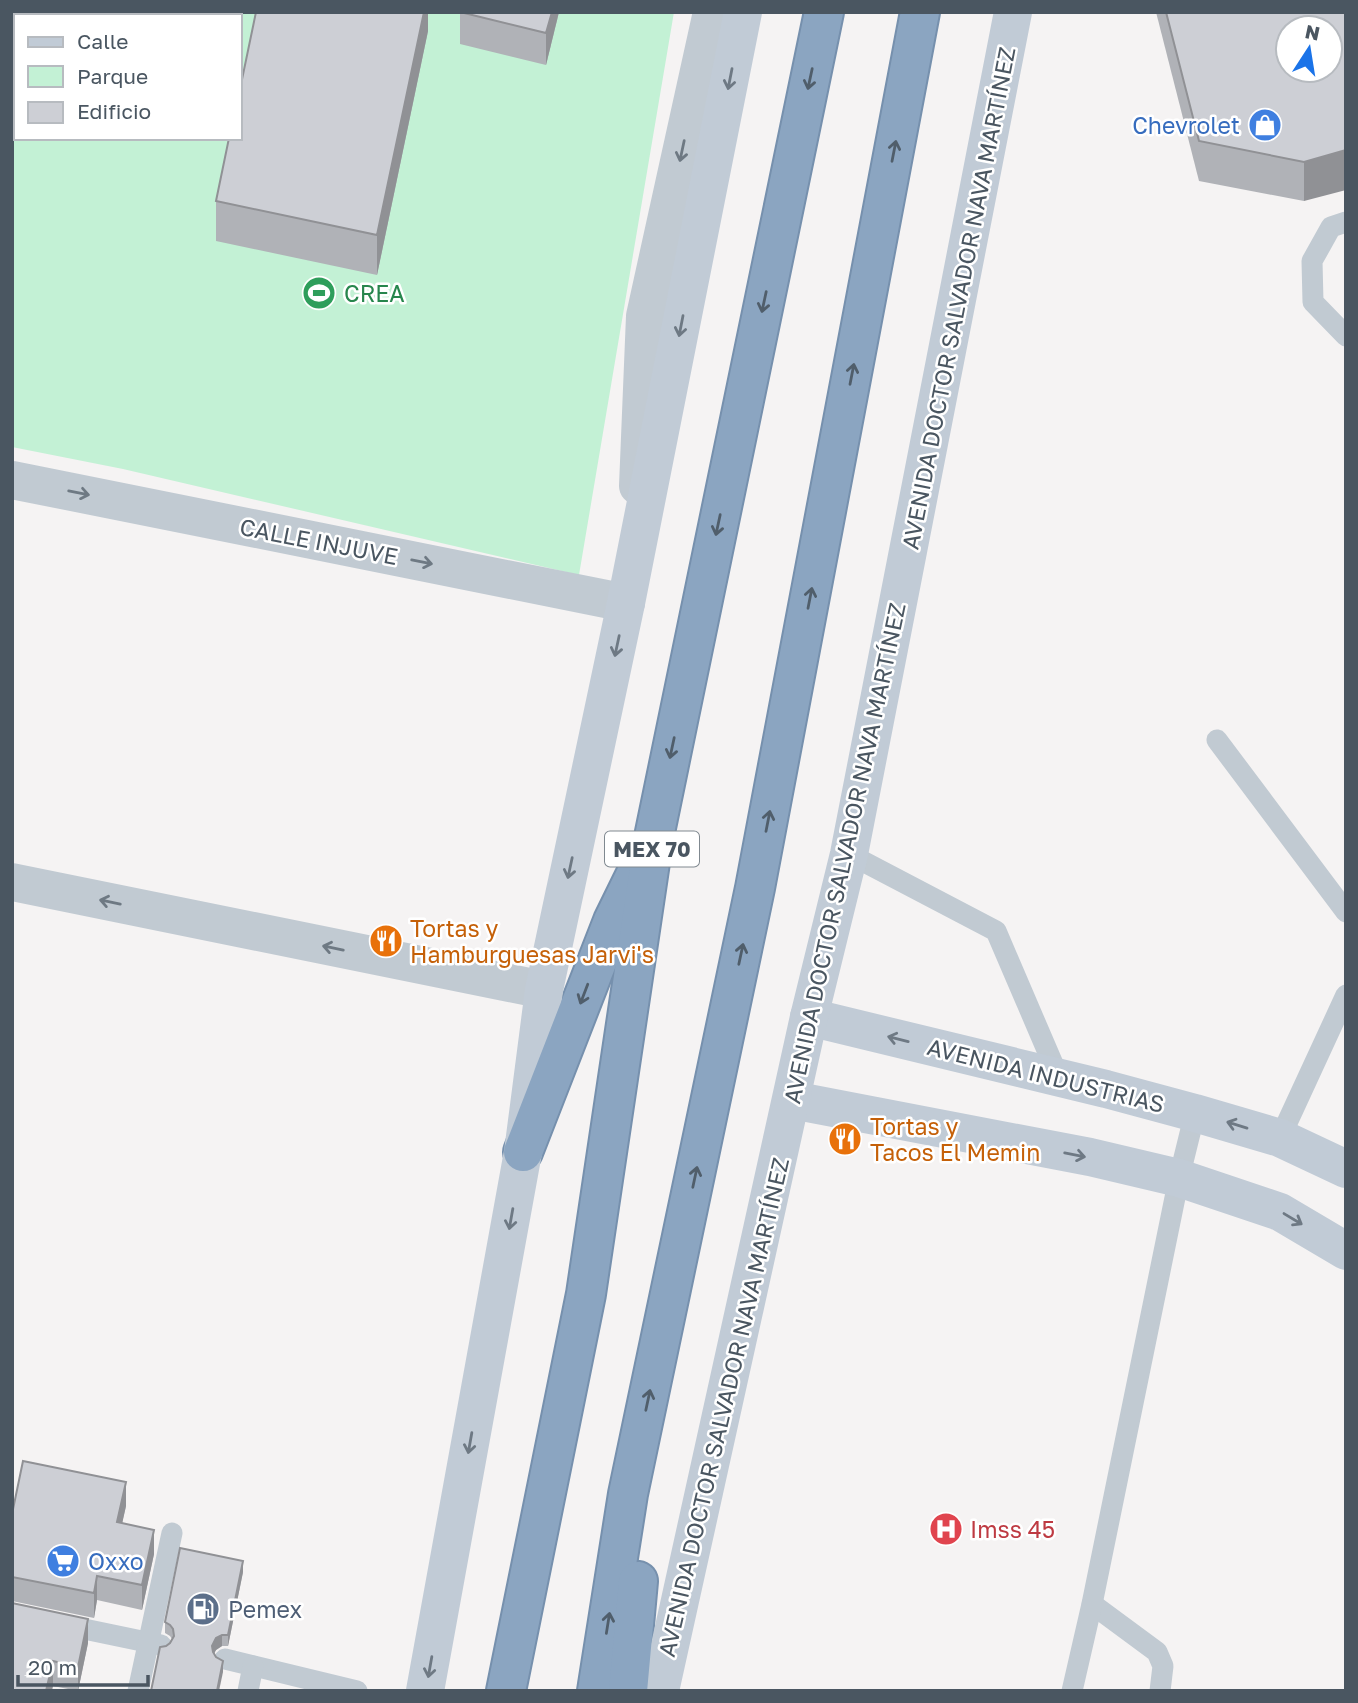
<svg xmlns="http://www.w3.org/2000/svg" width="1358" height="1703" viewBox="0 0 1358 1703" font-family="'Golos Text',sans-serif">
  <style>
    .green { fill: #c3f1d5; fill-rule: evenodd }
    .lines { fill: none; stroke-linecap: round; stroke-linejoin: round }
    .highway-casing { stroke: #7690ad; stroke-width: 42 }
    .lane { stroke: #c1cad2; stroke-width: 21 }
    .street { stroke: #c1cad2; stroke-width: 38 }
    .secondary { stroke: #c1cbd6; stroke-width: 38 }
    .highway { stroke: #8ba5c1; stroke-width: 38 }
    .wall { fill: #b0b2b7 }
    .shaded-wall { fill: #909195 }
    .building { fill: #cdcfd5; stroke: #909195; stroke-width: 2; fill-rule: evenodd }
    .oneway { stroke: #6e7984 }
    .oneway2 { stroke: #505e6b }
    .oneway3 { stroke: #6e7983 }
    .labels { text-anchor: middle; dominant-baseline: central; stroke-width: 5; stroke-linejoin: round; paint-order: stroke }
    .shield { fill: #fff; stroke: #808990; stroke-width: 2 }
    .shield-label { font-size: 21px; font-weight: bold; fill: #4a5661 }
    .shop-label { font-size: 23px; fill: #366cbe; stroke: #fff; text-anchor: end }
    .leisure-label { font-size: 23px; fill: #27864d; stroke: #fff; text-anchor: start }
    .street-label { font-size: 23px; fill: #4a5661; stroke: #fff }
    .food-label { font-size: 23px; fill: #c56008; stroke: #fff; text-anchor: start }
    .health-label { font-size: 23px; fill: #be3a42; stroke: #fff; text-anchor: start }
    .service-label { font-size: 23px; fill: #4e5e75; stroke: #fff; text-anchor: start }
  </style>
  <rect width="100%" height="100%" fill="#f5f3f3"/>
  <!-- green -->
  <path class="green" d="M 12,12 L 674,12 L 579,575 L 123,469 L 12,447 ZM 16,16 L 240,16 L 240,138 L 16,138 Z"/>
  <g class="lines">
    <defs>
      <g id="highway">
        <path d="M 523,1152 L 613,921 L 637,872"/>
        <path d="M 506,1691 L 586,1294 L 653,842 L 824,12"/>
        <path d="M 597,1691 L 628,1494 L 755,888 L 920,12"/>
        <path d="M 628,1691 L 638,1581"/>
      </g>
    </defs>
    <!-- highway casing -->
    <use href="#highway" class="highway-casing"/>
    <!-- lane -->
    <g class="lane">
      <path d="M 1346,222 L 1331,227 L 1312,261 L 1313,302 L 1346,336"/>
      <path d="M 1217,740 L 1346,912"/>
      <path d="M 849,854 L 996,931 L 1059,1078"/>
      <path d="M 1280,1138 L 1346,995"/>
      <path d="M 1092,1604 L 1157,1652 L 1163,1666 L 1160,1691"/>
      <path d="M 12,1614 L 161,1645"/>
      <path d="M 225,1659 L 357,1691"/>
      <path d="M 138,1691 L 172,1533"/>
      <path d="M 248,1691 L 253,1666"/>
      <path d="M 1072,1691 L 1092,1604 L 1179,1178 L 1195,1113"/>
    </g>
    <!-- street -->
    <g class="street">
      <path d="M 12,480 L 626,603"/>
      <path d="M 638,486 L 645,316 L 712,12"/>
      <path d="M 12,882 L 544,990"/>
    </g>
    <!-- secondary -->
    <g class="secondary">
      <path d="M 809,1017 L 1106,1089 L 1195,1113 L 1280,1138 L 1346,1169"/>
      <path d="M 792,1100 L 1090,1157 L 1179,1178 L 1280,1212 L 1346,1251"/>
      <path d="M 425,1691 L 523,1152 L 544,990 L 626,603 L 743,12"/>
      <path d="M 660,1691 L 809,1017 L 849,854 L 1013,12"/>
    </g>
    <!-- highway -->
    <use href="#highway" class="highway"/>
  </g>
  <!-- wall -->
  <g class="wall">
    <path d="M 428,12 L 428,31 L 377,275 L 216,241 L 216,201 Z"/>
    <path d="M 460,12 L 559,12 L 546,65 L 460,44 Z"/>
    <path d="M 1156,12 L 1346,12 L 1304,201 L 1199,181 Z"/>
    <path d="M 126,1506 L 122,1523 L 154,1554 L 142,1610 L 97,1600 L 94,1618 L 12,1601 L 12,1514 Z"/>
    <path d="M 243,1572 L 228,1646 L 222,1646 L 216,1650 L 214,1654 L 223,1672 L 166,1646 L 170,1643 L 172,1639 L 170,1636 L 165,1633 L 165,1622 Z"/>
    <path d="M 12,1603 L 88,1643 L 78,1691 L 53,1686 Z"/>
  </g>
  <!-- shaded-wall -->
  <g class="shaded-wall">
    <path d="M 424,12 L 428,12 L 428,31 L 377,275 L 377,235 Z"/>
    <path d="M 552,12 L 559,12 L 546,65 L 546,33 Z"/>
    <path d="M 1346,150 L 1346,190 L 1304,201 L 1304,162 Z"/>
    <path d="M 126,1482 L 126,1506 L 117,1547 L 117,1522 Z"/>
    <path d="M 154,1530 L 154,1554 L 142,1610 L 142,1585 Z"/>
    <path d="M 243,1561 L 243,1572 L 228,1646 L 228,1635 Z"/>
    <path d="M 97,1576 L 97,1600 L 94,1618 L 94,1593 Z"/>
    <path d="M 88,1619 L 88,1643 L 78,1691 L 78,1667 Z"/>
    <path d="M 222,1635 L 222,1646 L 216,1650 L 212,1657 L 212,1646 L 216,1638 Z"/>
    <path d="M 53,1661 L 53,1686 L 52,1691 L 46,1691 Z"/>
    <path d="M 223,1661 L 223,1672 L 219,1691 L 217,1691 Z"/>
  </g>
  <!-- building -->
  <g class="building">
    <path d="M 256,12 L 424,12 L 377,235 L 216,201 L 229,138 L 240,138 L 240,89 Z"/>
    <path d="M 460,12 L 552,12 L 546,33 Z"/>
    <path d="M 1166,12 L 1346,12 L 1346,150 L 1304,162 L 1199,141 ZM 1288,28 L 1330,28 L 1330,70 L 1288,70 Z"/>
    <path d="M 23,1461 L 126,1482 L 117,1522 L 154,1530 L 142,1585 L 97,1576 L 94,1593 L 12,1577 L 12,1514 Z"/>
    <path d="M 180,1548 L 243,1561 L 228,1635 L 222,1635 L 216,1638 L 212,1646 L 213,1652 L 216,1657 L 223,1661 L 217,1691 L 151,1691 L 160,1647 L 166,1646 L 170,1643 L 174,1636 L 173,1629 L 170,1625 L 165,1622 Z"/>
    <path d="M 12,1603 L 88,1619 L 78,1667 L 53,1661 L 46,1691 L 12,1691 Z"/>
  </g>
  <!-- one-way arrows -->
  <defs><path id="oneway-shaft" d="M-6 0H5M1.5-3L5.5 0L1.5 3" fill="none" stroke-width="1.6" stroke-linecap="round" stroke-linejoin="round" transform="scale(1.75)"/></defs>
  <g class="oneway">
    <use href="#oneway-shaft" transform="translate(730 79) rotate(101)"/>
    <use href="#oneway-shaft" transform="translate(681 326) rotate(101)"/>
    <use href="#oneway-shaft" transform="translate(617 646) rotate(102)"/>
    <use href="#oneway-shaft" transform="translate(570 868) rotate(102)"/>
    <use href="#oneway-shaft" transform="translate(898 1039) rotate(-166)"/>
    <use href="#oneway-shaft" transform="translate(1237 1125) rotate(-163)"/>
    <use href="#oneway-shaft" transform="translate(1075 1155) rotate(11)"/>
    <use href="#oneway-shaft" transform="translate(511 1219) rotate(100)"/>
    <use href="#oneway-shaft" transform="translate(1293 1219) rotate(31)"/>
    <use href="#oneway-shaft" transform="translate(470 1443) rotate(100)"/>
    <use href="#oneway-shaft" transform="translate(430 1667) rotate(100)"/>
  </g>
  <g class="oneway2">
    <use href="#oneway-shaft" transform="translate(810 79) rotate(102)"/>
    <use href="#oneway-shaft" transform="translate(894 151) rotate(-79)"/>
    <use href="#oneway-shaft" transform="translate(764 302) rotate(102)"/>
    <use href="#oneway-shaft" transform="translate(852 374) rotate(-79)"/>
    <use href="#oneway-shaft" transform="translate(718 525) rotate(102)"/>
    <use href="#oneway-shaft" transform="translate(810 598) rotate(-79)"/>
    <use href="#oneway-shaft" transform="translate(672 748) rotate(102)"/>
    <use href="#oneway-shaft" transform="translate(768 821) rotate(-79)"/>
    <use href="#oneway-shaft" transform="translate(741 954) rotate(-78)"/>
    <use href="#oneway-shaft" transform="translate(584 994) rotate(111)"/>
    <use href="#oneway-shaft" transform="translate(695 1177) rotate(-78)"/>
    <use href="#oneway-shaft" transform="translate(648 1400) rotate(-78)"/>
    <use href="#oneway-shaft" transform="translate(608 1623) rotate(-81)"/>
  </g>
  <g class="oneway3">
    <use href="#oneway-shaft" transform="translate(682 151) rotate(102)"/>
    <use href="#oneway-shaft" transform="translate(79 493) rotate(11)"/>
    <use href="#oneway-shaft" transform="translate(422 562) rotate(11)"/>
    <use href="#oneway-shaft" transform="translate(110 902) rotate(-168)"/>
    <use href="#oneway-shaft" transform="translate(333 948) rotate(-168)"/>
  </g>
  <!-- icons -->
  <defs>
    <symbol id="shop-disc" viewBox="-11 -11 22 22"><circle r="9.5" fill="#3f7fe0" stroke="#fff"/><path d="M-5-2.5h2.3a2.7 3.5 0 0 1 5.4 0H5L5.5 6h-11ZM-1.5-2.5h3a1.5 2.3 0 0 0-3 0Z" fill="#fff"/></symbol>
    <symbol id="stadium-disc" viewBox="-11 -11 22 22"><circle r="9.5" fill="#2e9e5b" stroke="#fff"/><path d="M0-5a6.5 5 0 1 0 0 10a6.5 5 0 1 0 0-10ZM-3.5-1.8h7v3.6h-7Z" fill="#fff"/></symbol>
    <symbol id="restaurant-disc" viewBox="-11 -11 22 22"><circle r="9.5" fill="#e8710a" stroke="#fff"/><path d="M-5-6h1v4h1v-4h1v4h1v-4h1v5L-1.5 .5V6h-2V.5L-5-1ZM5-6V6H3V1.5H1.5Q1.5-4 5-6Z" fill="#fff"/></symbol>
    <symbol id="hospital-disc" viewBox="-11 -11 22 22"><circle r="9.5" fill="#e0444e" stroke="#fff"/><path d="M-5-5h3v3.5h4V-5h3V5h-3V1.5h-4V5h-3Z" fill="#fff"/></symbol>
    <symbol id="supermarket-disc" viewBox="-11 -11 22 22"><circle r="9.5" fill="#3f7fe0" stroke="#fff"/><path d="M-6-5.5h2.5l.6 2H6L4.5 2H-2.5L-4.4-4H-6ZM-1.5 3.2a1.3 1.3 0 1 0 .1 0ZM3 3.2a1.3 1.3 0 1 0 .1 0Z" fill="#fff"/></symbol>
    <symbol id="fuel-disc" viewBox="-11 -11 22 22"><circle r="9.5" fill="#5c6f8a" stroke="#fff"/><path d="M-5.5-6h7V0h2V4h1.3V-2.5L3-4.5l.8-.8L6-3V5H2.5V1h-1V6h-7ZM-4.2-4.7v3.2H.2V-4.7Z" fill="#fff"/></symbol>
  </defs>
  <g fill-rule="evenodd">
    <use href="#shop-disc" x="1246" y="106" width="38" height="38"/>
    <use href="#stadium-disc" x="300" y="274" width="38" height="38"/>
    <use href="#restaurant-disc" x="367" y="922" width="38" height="38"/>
    <use href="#restaurant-disc" x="826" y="1120" width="38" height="38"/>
    <use href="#hospital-disc" x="927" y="1510" width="38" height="38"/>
    <use href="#supermarket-disc" x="44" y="1542" width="38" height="38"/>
    <use href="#fuel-disc" x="184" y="1590" width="38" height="38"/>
  </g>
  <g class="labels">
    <!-- shield labels -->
    <rect class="shield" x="605" y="831.5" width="94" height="35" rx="5"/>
    <g class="shield-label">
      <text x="652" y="849">MEX 70</text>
    </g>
    <!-- shop labels -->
    <g class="shop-label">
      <text x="1240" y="125">Chevrolet</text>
      <text x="88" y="1561" text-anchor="start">Oxxo</text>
    </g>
    <!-- leisure labels -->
    <g class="leisure-label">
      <text x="344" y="293">CREA</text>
    </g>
    <!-- street labels -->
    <g class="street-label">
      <text transform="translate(958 298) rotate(-79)">AVENIDA DOCTOR SALVADOR NAVA MARTÍNEZ</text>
      <text transform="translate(319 541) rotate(11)">CALLE INJUVE</text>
      <text transform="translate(844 853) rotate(-78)">AVENIDA DOCTOR SALVADOR NAVA MARTÍNEZ</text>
      <text transform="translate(1046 1075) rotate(14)">AVENIDA INDUSTRIAS</text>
      <text transform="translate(723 1407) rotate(-77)">AVENIDA DOCTOR SALVADOR NAVA MARTÍNEZ</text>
    </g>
    <!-- food labels -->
    <g class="food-label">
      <text x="410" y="928">Tortas y<tspan x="410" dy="26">Hamburguesas Jarvi's</tspan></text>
      <text x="870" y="1126">Tortas y<tspan x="870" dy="26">Tacos El Memin</tspan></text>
    </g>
    <!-- health labels -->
    <g class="health-label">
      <text x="970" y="1529">Imss 45</text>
    </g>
    <!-- service labels -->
    <g class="service-label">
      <text x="228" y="1609">Pemex</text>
    </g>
  </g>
  <!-- border -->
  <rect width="1358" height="1703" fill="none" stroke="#4a5661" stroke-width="28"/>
  <!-- legend -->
  <rect x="14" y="14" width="228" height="126" fill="#ffffff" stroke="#b7bbc0" stroke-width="2"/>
  <rect x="28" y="37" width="35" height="10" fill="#c1cbd6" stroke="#b7bbc0" stroke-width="2"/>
  <text x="77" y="49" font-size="21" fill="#4a5661">Calle</text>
  <rect x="28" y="66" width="35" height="21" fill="#c3f1d5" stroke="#b7bbc0" stroke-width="2"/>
  <text x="77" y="84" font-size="21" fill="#4a5661">Parque</text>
  <rect x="28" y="102" width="35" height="21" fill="#cdcfd5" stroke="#b7bbc0" stroke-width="2"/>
  <text x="77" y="119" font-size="21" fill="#4a5661">Edificio</text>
  <!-- north arrow -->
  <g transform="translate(1309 49) rotate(12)"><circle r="33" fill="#ffffff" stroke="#b7bbc0" stroke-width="2"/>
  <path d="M0-5L12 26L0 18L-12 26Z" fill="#1a73e8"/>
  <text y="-10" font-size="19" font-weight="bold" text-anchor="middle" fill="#4a5661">N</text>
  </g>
  <!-- scale -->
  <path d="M18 1675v10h130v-10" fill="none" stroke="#4a5661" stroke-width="3.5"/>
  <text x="28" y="1675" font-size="21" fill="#4a5661" stroke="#ffffff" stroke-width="5" paint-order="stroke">20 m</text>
</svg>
